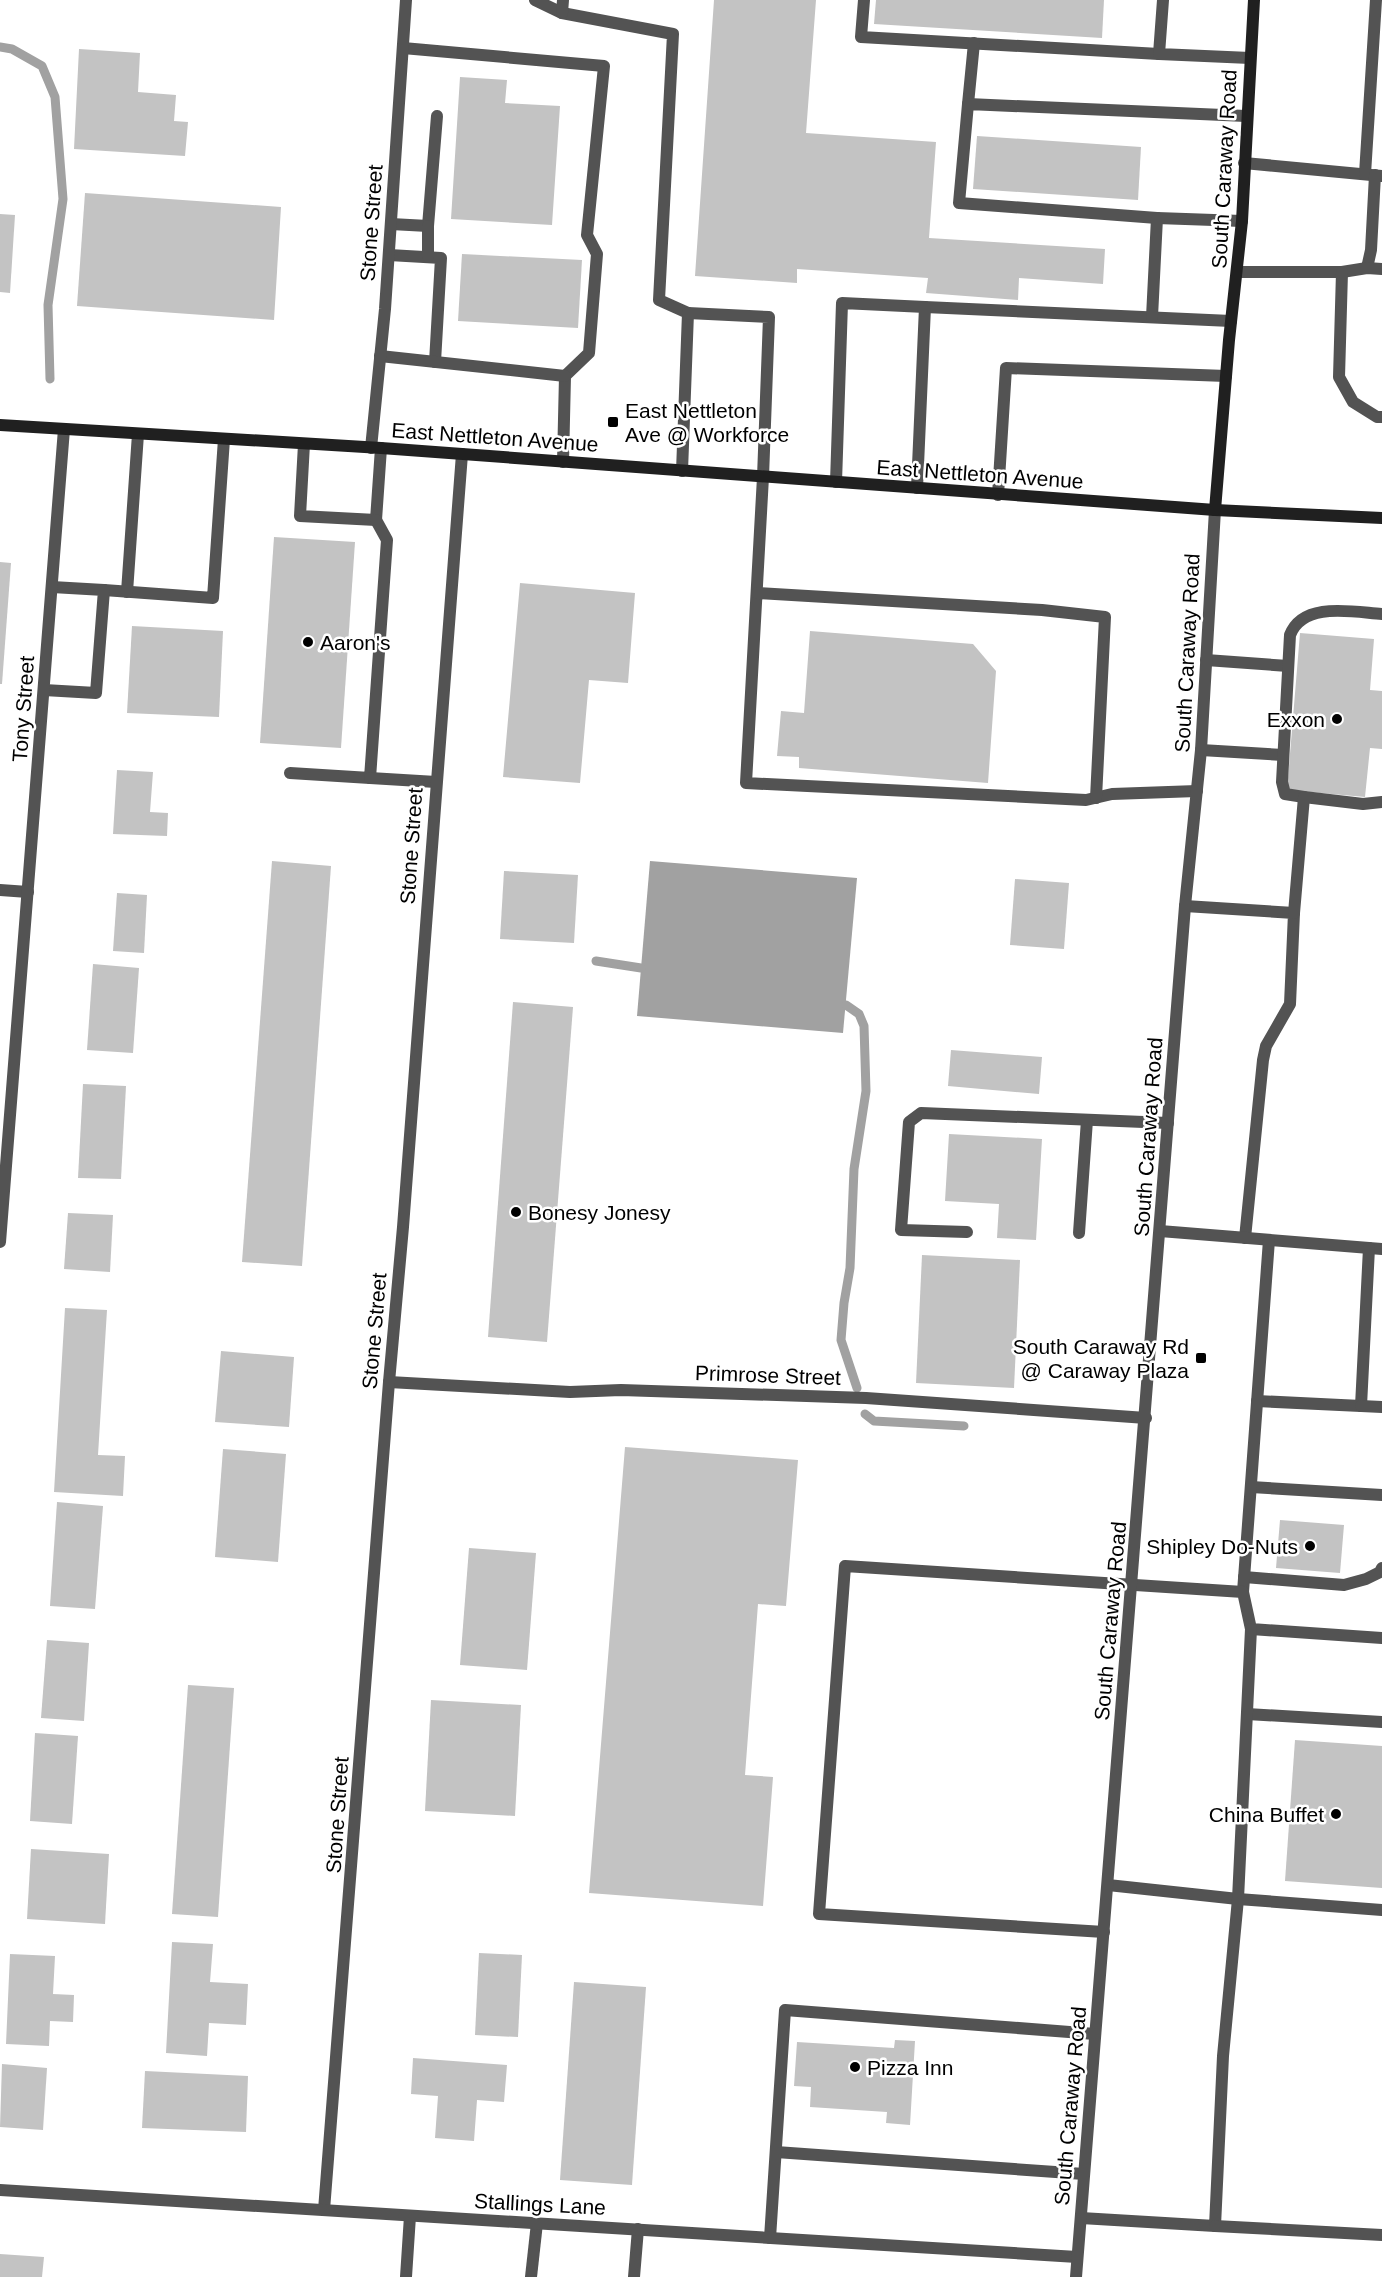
<svg xmlns="http://www.w3.org/2000/svg" width="1382" height="2277" viewBox="0 0 1382 2277" font-family="Helvetica,sans-serif">
  <style>
    .water { fill: #a1a1a1 }
    .lines { fill: none; stroke-linecap: round; stroke-linejoin: round }
    .stream { stroke: #a1a1a1; stroke-width: 9 }
    .building { fill: #c3c3c3 }
    .service { stroke: #535353; stroke-width: 12 }
    .minor { stroke: #535353; stroke-width: 12 }
    .tertiary { stroke: #535353; stroke-width: 12 }
    .secondary { stroke: #202020; stroke-width: 12 }
    .poi-dot { fill: #000; stroke: #fff; stroke-width: 2 }
    .labels { text-anchor: middle; dominant-baseline: central; stroke-width: 5; stroke-linejoin: round; paint-order: stroke }
    .street-label { font-size: 21px; fill: #000; stroke: #fff }
    .poi-label { font-size: 21px; fill: #000; stroke: #fff; text-anchor: start }
  </style>
  <rect width="100%" height="100%" fill="#fff"/>
  <!-- water -->
  <path class="water" d="M 650,861 L 857,878 L 843,1033 L 637,1016 Z"/>
  <g class="lines">
    <!-- stream -->
    <g class="stream">
      <path d="M 0,47 L 12,49 L 42,66 L 55,97 L 63,199 L 48,305 L 50,379"/>
      <path d="M 596,961 L 641,968"/>
      <path d="M 846,1005 L 859,1014 L 864,1026 L 866,1091 L 854,1169 L 850,1268 L 844,1303 L 841,1340 L 857,1388"/>
      <path d="M 865,1414 L 874,1421 L 964,1426"/>
    </g>
  </g>
  <!-- building -->
  <g class="building">
    <path d="M 714,0 L 816,0 L 806,133 L 936,142 L 929,238 L 1105,249 L 1103,284 L 1019,278 L 1018,300 L 926,293 L 928,278 L 797,269 L 797,283 L 695,276 Z"/>
    <path d="M 876,0 L 1104,0 L 1102,38 L 874,24 Z"/>
    <path d="M 79,49 L 140,53 L 138,92 L 176,95 L 174,121 L 188,122 L 185,156 L 74,149 Z"/>
    <path d="M 460,77 L 507,80 L 505,103 L 560,106 L 552,225 L 451,219 Z"/>
    <path d="M 977,136 L 1141,147 L 1138,200 L 973,189 Z"/>
    <path d="M 85,193 L 281,207 L 274,320 L 77,306 Z"/>
    <path d="M 0,214 L 15,215 L 10,293 L 0,292 Z"/>
    <path d="M 462,254 L 582,260 L 578,328 L 458,321 Z"/>
    <path d="M 274,537 L 355,542 L 341,748 L 260,743 Z"/>
    <path d="M 0,562 L 11,563 L 2,684 L 0,684 Z"/>
    <path d="M 520,583 L 635,593 L 628,683 L 589,680 L 580,783 L 503,777 Z"/>
    <path d="M 132,626 L 223,631 L 219,717 L 127,713 Z"/>
    <path d="M 810,631 L 973,644 L 996,671 L 988,783 L 799,768 L 799,757 L 777,756 L 781,711 L 804,713 Z"/>
    <path d="M 1300,633 L 1374,639 L 1370,690 L 1382,691 L 1382,749 L 1370,748 L 1365,797 L 1287,790 Z"/>
    <path d="M 117,770 L 153,772 L 150,812 L 168,813 L 167,836 L 113,834 Z"/>
    <path d="M 272,861 L 331,866 L 302,1266 L 242,1262 Z"/>
    <path d="M 504,871 L 578,875 L 574,943 L 500,939 Z"/>
    <path d="M 1015,879 L 1069,883 L 1064,949 L 1010,945 Z"/>
    <path d="M 117,893 L 147,895 L 144,953 L 113,951 Z"/>
    <path d="M 93,964 L 139,968 L 133,1053 L 87,1050 Z"/>
    <path d="M 513,1002 L 573,1007 L 547,1342 L 488,1337 Z"/>
    <path d="M 951,1050 L 1042,1057 L 1039,1094 L 948,1086 Z"/>
    <path d="M 83,1084 L 126,1086 L 121,1179 L 78,1178 Z"/>
    <path d="M 949,1134 L 1042,1139 L 1036,1240 L 997,1238 L 999,1204 L 945,1201 Z"/>
    <path d="M 68,1213 L 113,1215 L 110,1272 L 64,1269 Z"/>
    <path d="M 922,1255 L 1020,1260 L 1014,1388 L 916,1383 Z"/>
    <path d="M 65,1308 L 107,1310 L 98,1455 L 125,1456 L 123,1496 L 54,1492 Z"/>
    <path d="M 221,1351 L 294,1357 L 289,1427 L 215,1422 Z"/>
    <path d="M 625,1447 L 798,1460 L 786,1606 L 758,1604 L 745,1775 L 773,1777 L 763,1906 L 589,1893 Z"/>
    <path d="M 223,1449 L 286,1454 L 278,1562 L 215,1557 Z"/>
    <path d="M 57,1502 L 103,1506 L 95,1609 L 50,1606 Z"/>
    <path d="M 1280,1520 L 1344,1525 L 1340,1573 L 1276,1568 Z"/>
    <path d="M 469,1548 L 536,1553 L 527,1670 L 460,1665 Z"/>
    <path d="M 47,1640 L 89,1643 L 84,1721 L 41,1718 Z"/>
    <path d="M 188,1685 L 234,1688 L 218,1917 L 172,1914 Z"/>
    <path d="M 431,1700 L 521,1705 L 515,1816 L 425,1811 Z"/>
    <path d="M 35,1733 L 78,1736 L 72,1824 L 30,1821 Z"/>
    <path d="M 1295,1740 L 1382,1746 L 1382,1888 L 1285,1881 Z"/>
    <path d="M 31,1849 L 109,1854 L 105,1924 L 27,1919 Z"/>
    <path d="M 172,1942 L 213,1944 L 210,1982 L 248,1984 L 246,2025 L 209,2023 L 207,2056 L 166,2053 Z"/>
    <path d="M 479,1953 L 522,1955 L 518,2037 L 475,2035 Z"/>
    <path d="M 10,1954 L 55,1956 L 53,1994 L 74,1995 L 73,2022 L 50,2021 L 49,2046 L 6,2044 Z"/>
    <path d="M 574,1982 L 646,1987 L 632,2185 L 560,2180 Z"/>
    <path d="M 895,2040 L 915,2041 L 910,2125 L 886,2123 L 887,2112 L 810,2107 L 811,2087 L 794,2086 L 797,2042 L 894,2048 Z"/>
    <path d="M 413,2058 L 507,2065 L 504,2102 L 477,2100 L 474,2141 L 435,2138 L 438,2096 L 411,2094 Z"/>
    <path d="M 2,2064 L 47,2068 L 43,2130 L 0,2127 Z"/>
    <path d="M 145,2071 L 248,2076 L 246,2132 L 142,2128 Z"/>
    <path d="M 0,2254 L 44,2257 L 42,2277 L 0,2277 Z"/>
  </g>
  <g class="lines">
    <!-- service -->
    <g class="service">
      <path d="M 535,0 L 562,13 L 673,34 L 659,300 L 688,313 L 682,471"/>
      <path d="M 864,0 L 861,37 L 1159,54"/>
      <path d="M 1163,0 L 1159,54 L 1250,58"/>
      <path d="M 562,13 L 563,0"/>
      <path d="M 403,48 L 604,66 L 587,235 L 597,254 L 589,353 L 565,376 L 563,462"/>
      <path d="M 968,104 L 974,43"/>
      <path d="M 1244,163 L 1382,176"/>
      <path d="M 1365,174 L 1376,0"/>
      <path d="M 1157,218 L 959,203 L 968,104 L 1246,116"/>
      <path d="M 391,224 L 428,226 L 437,116"/>
      <path d="M 389,255 L 441,258 L 435,362"/>
      <path d="M 428,257 L 428,226"/>
      <path d="M 1367,268 L 1371,250 L 1375,175"/>
      <path d="M 1237,272 L 1342,272 L 1367,268 L 1382,269"/>
      <path d="M 1342,272 L 1339,377 L 1353,402 L 1377,417 L 1382,417"/>
      <path d="M 925,307 L 1231,321"/>
      <path d="M 688,313 L 769,317 L 763,477 L 746,783 L 1086,800 L 1112,794 L 1197,791"/>
      <path d="M 1152,317 L 1157,218 L 1242,221"/>
      <path d="M 380,356 L 565,376"/>
      <path d="M 304,444 L 300,516 L 376,520 L 381,448"/>
      <path d="M 836,482 L 842,303 L 925,307 L 917,488"/>
      <path d="M 998,495 L 1006,368 L 1226,376"/>
      <path d="M 104,590 L 213,598 L 224,439"/>
      <path d="M 127,592 L 138,434"/>
      <path d="M 757,593 L 1042,610 L 1105,617 L 1096,798"/>
      <path d="M 1206,660 L 1288,666"/>
      <path d="M 44,690 L 96,693 L 104,590 L 52,587"/>
      <path d="M 1201,750 L 1283,755"/>
      <path d="M 290,773 L 370,778 L 387,540 L 376,520"/>
      <path d="M 370,778 L 436,782"/>
      <path d="M 1304,797 L 1285,794 L 1282,782 L 1290,635 C 1303,601 1353,612 1382,614"/>
      <path d="M 1185,906 L 1294,913 L 1290,1004 L 1266,1046 L 1263,1060 L 1245,1238"/>
      <path d="M 1294,913 L 1304,797 L 1363,804 L 1382,802"/>
      <path d="M 1160,1231 L 1382,1249"/>
      <path d="M 967,1232 L 901,1230 L 909,1122 L 921,1113 L 1168,1123"/>
      <path d="M 1079,1233 L 1087,1120"/>
      <path d="M 1257,1401 L 1361,1406 L 1369,1248"/>
      <path d="M 1361,1406 L 1382,1407"/>
      <path d="M 1251,1487 L 1382,1495"/>
      <path d="M 1244,1577 L 1344,1585 L 1366,1579 L 1380,1572 L 1382,1568"/>
      <path d="M 1243,1592 L 1269,1240"/>
      <path d="M 1247,1714 L 1382,1722"/>
      <path d="M 1108,1885 L 1238,1899 L 1382,1910"/>
      <path d="M 1104,1932 L 819,1914 L 845,1566 L 1243,1592 L 1251,1629 L 1382,1638"/>
      <path d="M 776,2152 L 1084,2174"/>
      <path d="M 1081,2218 L 1215,2226 L 1223,2056 L 1238,1899 L 1251,1629"/>
      <path d="M 1215,2226 L 1382,2235"/>
      <path d="M 770,2238 L 785,2010 L 1095,2034"/>
      <path d="M 406,2277 L 410,2216"/>
      <path d="M 531,2277 L 537,2223"/>
      <path d="M 634,2277 L 638,2229"/>
    </g>
    <!-- minor -->
    <g class="minor">
      <path d="M 371,448 L 385,309 L 406,0"/>
      <path d="M 0,890 L 28,892"/>
      <path d="M 0,1242 L 64,429"/>
      <path d="M 389,1382 L 570,1392 L 621,1390 L 866,1398 L 1146,1418"/>
      <path d="M 324,2210 L 389,1382 L 403,1227 L 462,454"/>
    </g>
    <!-- tertiary -->
    <g class="tertiary">
      <path d="M 0,2190 L 1077,2257"/>
      <path d="M 1076,2277 L 1185,906 L 1201,750 L 1215,510"/>
    </g>
    <!-- secondary -->
    <g class="secondary">
      <path d="M 0,425 L 381,448 L 1215,510 L 1382,518"/>
      <path d="M 1215,510 L 1229,340 L 1242,221 L 1254,0"/>
    </g>
  </g>
  <!-- markers -->
  <g class="poi-dot">
    <rect x="607" y="416" width="12" height="12" rx="3"/>
    <circle cx="308" cy="642" r="6"/>
    <circle cx="1337" cy="719" r="6"/>
    <circle cx="516" cy="1212" r="6"/>
    <rect x="1195" y="1352" width="12" height="12" rx="3"/>
    <circle cx="1310" cy="1546" r="6"/>
    <circle cx="1336" cy="1814" r="6"/>
    <circle cx="855" cy="2067" r="6"/>
  </g>
  <g class="labels">
    <!-- street labels -->
    <g class="street-label">
      <text transform="translate(1224 169) rotate(-87)">South Caraway Road</text>
      <text transform="translate(371 223) rotate(-86)">Stone Street</text>
      <text transform="translate(495 437) rotate(4)">East Nettleton Avenue</text>
      <text transform="translate(980 474) rotate(4)">East Nettleton Avenue</text>
      <text transform="translate(1187 653) rotate(-87)">South Caraway Road</text>
      <text transform="translate(23 709) rotate(-86)">Tony Street</text>
      <text transform="translate(411 846) rotate(-86)">Stone Street</text>
      <text transform="translate(1148 1137) rotate(-86)">South Caraway Road</text>
      <text transform="translate(374 1331) rotate(-85)">Stone Street</text>
      <text transform="translate(768 1375) rotate(2)">Primrose Street</text>
      <text transform="translate(1110 1621) rotate(-85)">South Caraway Road</text>
      <text transform="translate(337 1815) rotate(-86)">Stone Street</text>
      <text transform="translate(1070 2106) rotate(-85)">South Caraway Road</text>
      <text transform="translate(540 2204) rotate(3)">Stallings Lane</text>
    </g>
    <!-- poi labels -->
    <g class="poi-label">
      <text x="625" y="410">East Nettleton<tspan x="625" dy="24">Ave @ Workforce</tspan></text>
      <text x="320" y="642">Aaron's</text>
      <text x="1325" y="719" text-anchor="end">Exxon</text>
      <text x="528" y="1212">Bonesy Jonesy</text>
      <text x="1189" y="1346" text-anchor="end">South Caraway Rd<tspan x="1189" dy="24">@ Caraway Plaza</tspan></text>
      <text x="1298" y="1546" text-anchor="end">Shipley Do-Nuts</text>
      <text x="1324" y="1814" text-anchor="end">China Buffet</text>
      <text x="867" y="2067">Pizza Inn</text>
    </g>
  </g>
</svg>
